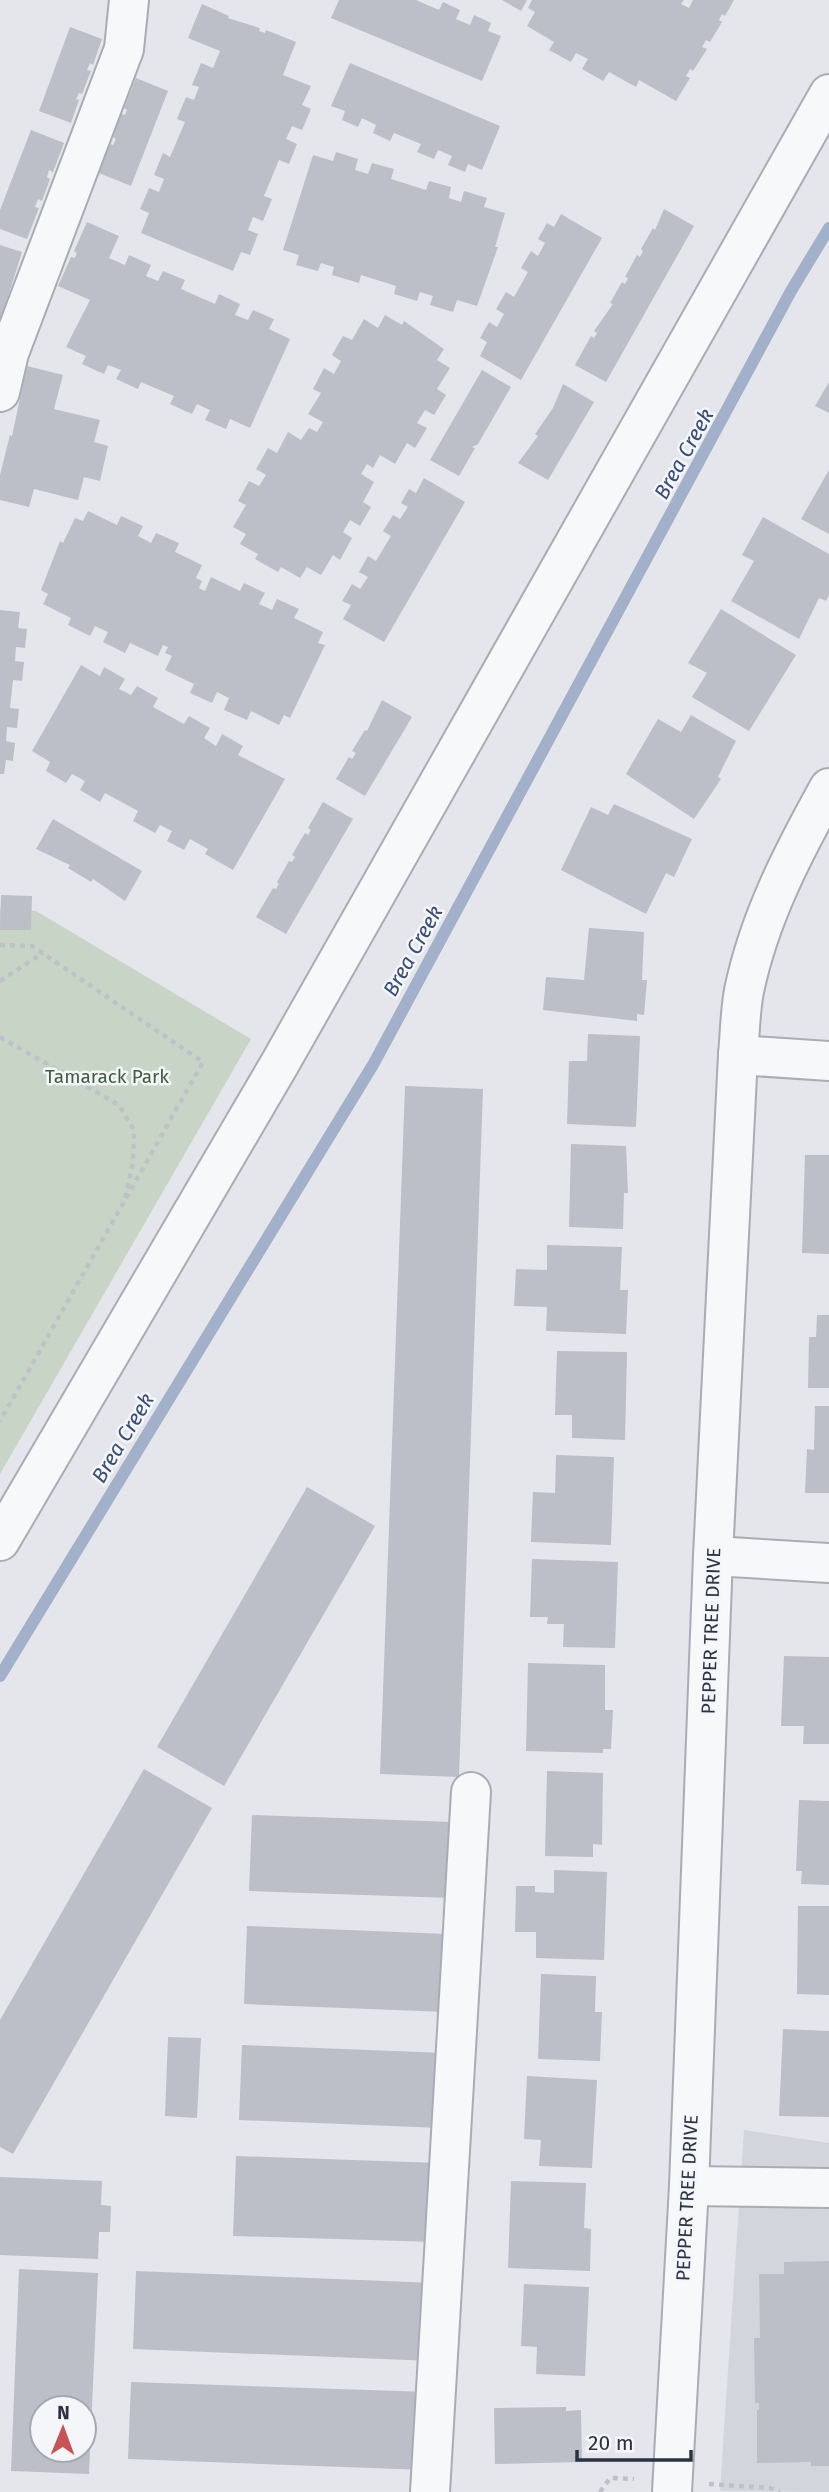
<svg xmlns="http://www.w3.org/2000/svg" width="829" height="2492" viewBox="0 0 829 2492" font-family="'Fira Sans',sans-serif">
  <style>
    .built { fill: #d3d5dd }
    .green { fill: #c8d5c6 }
    .lines { fill: none; stroke-linecap: round; stroke-linejoin: round }
    .stream { stroke: #a2b0c9; stroke-width: 12 }
    .building { fill: #bcbfc8; fill-rule: evenodd }
    .minor-casing { stroke: #a9acb5; stroke-width: 42 }
    .path { stroke: #bec1c7; stroke-width: 4.5; stroke-dasharray: 5 5; stroke-linecap: butt }
    .minor { stroke: #f7f8fa; stroke-width: 38 }
    .labels { text-anchor: middle; dominant-baseline: central; stroke-width: 5; stroke-linejoin: round; paint-order: stroke }
    .park-label { font-size: 19px; fill: #3d5e3b; stroke: #f4f6f9 }
    .street-label { font-size: 19px; fill: #2d3243; stroke: #f4f6f9 }
    .water-label { font-size: 21px; font-style: italic; fill: #394c75; stroke: #f4f6f9 }
  </style>
  <rect width="100%" height="100%" fill="#e4e6eb"/>
  <!-- built -->
  <path class="built" d="M 744,2130 L 829,2143 L 829,2492 L 720,2491 Z"/>
  <!-- green -->
  <path class="green" d="M 0,909 L 36,911 L 251,1039 L 0,1474 Z"/>
  <g class="lines">
    <!-- stream -->
    <path class="stream" d="M 0,1676 L 374,1063 L 791,291 L 829,228"/>
  </g>
  <!-- building -->
  <g class="building">
    <path d="M 339,0 L 416,0 L 439,10 L 443,2 L 460,10 L 456,19 L 470,25 L 474,15 L 491,23 L 488,31 L 501,36 L 482,81 L 331,18 Z"/>
    <path d="M 502,0 L 527,0 L 521,11 Z"/>
    <path d="M 532,0 L 684,0 L 681,4 L 689,8 L 693,0 L 734,0 L 725,16 L 722,14 L 719,20 L 722,22 L 710,42 L 706,40 L 702,47 L 707,49 L 693,71 L 690,69 L 686,76 L 690,78 L 676,101 L 639,80 L 636,87 L 609,72 L 603,81 L 582,69 L 588,59 L 576,53 L 571,62 L 549,50 L 554,42 L 527,26 L 535,12 L 528,8 Z"/>
    <path d="M 202,4 L 229,16 L 228,18 L 260,28 L 259,31 L 265,33 L 266,30 L 296,42 L 283,75 L 311,86 L 302,105 L 311,109 L 302,130 L 292,126 L 286,139 L 297,144 L 289,164 L 279,160 L 264,196 L 272,199 L 263,221 L 253,217 L 248,230 L 258,234 L 250,255 L 241,252 L 233,271 L 141,233 L 149,213 L 140,209 L 149,188 L 159,192 L 164,179 L 154,175 L 163,153 L 170,157 L 185,122 L 177,119 L 186,97 L 194,100 L 199,87 L 192,85 L 201,63 L 213,68 L 220,51 L 188,38 Z"/>
    <path d="M 70,27 L 102,39 L 93,65 L 90,63 L 87,70 L 91,71 L 82,94 L 79,93 L 76,99 L 79,100 L 71,123 L 39,111 Z"/>
    <path d="M 350,63 L 500,126 L 482,170 L 468,164 L 465,172 L 448,165 L 452,156 L 438,150 L 434,159 L 417,152 L 421,144 L 394,133 L 390,141 L 373,133 L 376,125 L 362,118 L 358,127 L 342,120 L 345,111 L 331,106 Z"/>
    <path d="M 136,78 L 168,91 L 131,186 L 99,173 L 110,144 L 113,145 L 116,139 L 113,137 L 121,114 L 125,115 L 127,110 L 124,108 Z"/>
    <path d="M 31,130 L 64,143 L 53,172 L 49,170 L 47,177 L 50,179 L 42,201 L 38,199 L 35,207 L 39,208 L 27,239 L 0,229 L 0,210 Z"/>
    <path d="M 336,152 L 358,159 L 355,170 L 368,174 L 372,163 L 394,169 L 391,179 L 426,190 L 429,181 L 451,187 L 449,198 L 461,202 L 464,191 L 487,198 L 484,207 L 505,213 L 495,247 L 498,247 L 477,306 L 457,300 L 453,312 L 430,305 L 433,296 L 420,292 L 417,301 L 394,294 L 396,286 L 361,275 L 359,283 L 332,275 L 334,267 L 321,263 L 318,271 L 296,265 L 299,255 L 283,250 L 313,155 L 333,161 Z"/>
    <path d="M 664,209 L 694,226 L 606,382 L 575,365 L 591,336 L 594,338 L 597,333 L 594,331 L 613,304 L 610,303 L 622,282 L 625,284 L 628,278 L 625,277 L 637,255 L 640,257 L 643,251 L 641,249 L 653,228 L 655,230 Z"/>
    <path d="M 561,214 L 602,238 L 521,380 L 480,356 L 487,342 L 480,338 L 489,322 L 497,327 L 504,314 L 496,309 L 506,292 L 514,297 L 528,272 L 521,268 L 531,251 L 538,256 L 545,243 L 538,239 L 547,223 L 554,227 Z"/>
    <path d="M 87,222 L 119,236 L 109,258 L 125,265 L 129,255 L 151,265 L 146,276 L 158,281 L 163,271 L 185,280 L 181,289 L 215,304 L 219,294 L 240,304 L 235,315 L 248,320 L 253,310 L 274,319 L 269,329 L 290,339 L 250,428 L 230,419 L 226,429 L 205,420 L 210,410 L 197,404 L 192,414 L 170,404 L 174,396 L 141,382 L 138,389 L 116,379 L 121,370 L 108,365 L 104,374 L 82,364 L 86,356 L 66,347 L 90,300 L 58,286 L 71,257 L 75,258 L 77,253 L 74,251 Z"/>
    <path d="M 0,245 L 22,252 L 1,319 L 0,319 Z"/>
    <path d="M 385,315 L 402,325 L 404,321 L 444,349 L 437,360 L 450,368 L 437,389 L 446,395 L 434,415 L 425,410 L 417,423 L 427,428 L 415,448 L 407,443 L 395,464 L 380,455 L 373,468 L 367,464 L 361,474 L 374,482 L 363,502 L 371,507 L 360,526 L 350,520 L 343,532 L 352,538 L 340,560 L 333,555 L 321,575 L 307,567 L 300,578 L 281,567 L 278,572 L 255,559 L 258,554 L 240,544 L 246,534 L 233,527 L 246,505 L 238,501 L 249,481 L 259,486 L 266,475 L 256,469 L 268,448 L 277,453 L 288,432 L 301,440 L 309,428 L 317,432 L 323,422 L 308,414 L 321,393 L 313,389 L 324,368 L 334,374 L 341,361 L 332,355 L 343,336 L 352,340 L 364,319 L 378,328 Z"/>
    <path d="M 27,366 L 63,375 L 54,409 L 100,420 L 94,442 L 108,446 L 100,481 L 84,477 L 78,500 L 34,489 L 29,507 L 0,500 L 0,475 L 10,435 L 12,436 Z"/>
    <path d="M 482,370 L 511,387 L 478,444 L 472,447 L 475,448 L 459,476 L 430,460 Z"/>
    <path d="M 829,382 L 829,413 L 815,406 Z"/>
    <path d="M 563,384 L 594,402 L 548,480 L 518,463 L 538,436 L 535,434 L 553,408 Z"/>
    <path d="M 829,470 L 829,534 L 801,519 Z"/>
    <path d="M 424,478 L 465,502 L 384,642 L 343,619 L 351,605 L 342,601 L 352,584 L 360,589 L 368,577 L 359,572 L 368,556 L 376,561 L 391,536 L 383,531 L 393,515 L 400,519 L 408,507 L 401,503 L 409,489 L 416,493 Z"/>
    <path d="M 88,511 L 117,525 L 121,516 L 143,526 L 138,536 L 151,543 L 156,533 L 179,543 L 175,552 L 202,565 L 196,578 L 202,581 L 199,588 L 205,591 L 211,577 L 240,591 L 244,583 L 265,593 L 259,604 L 272,610 L 277,599 L 299,609 L 294,618 L 323,632 L 318,643 L 325,645 L 290,718 L 284,715 L 279,725 L 251,711 L 247,720 L 224,710 L 229,698 L 217,692 L 212,703 L 190,693 L 194,684 L 165,670 L 172,656 L 165,653 L 168,647 L 163,645 L 158,656 L 130,643 L 125,653 L 103,642 L 108,632 L 95,626 L 90,636 L 68,625 L 71,618 L 43,604 L 48,594 L 41,590 L 60,541 L 63,543 L 75,518 L 83,521 Z"/>
    <path d="M 763,517 L 829,554 L 829,595 L 826,601 L 819,598 L 799,639 L 731,601 L 754,561 L 742,555 Z"/>
    <path d="M 721,609 L 796,655 L 749,731 L 692,697 L 707,673 L 688,663 Z"/>
    <path d="M 0,610 L 20,612 L 18,628 L 27,629 L 25,648 L 16,647 L 15,661 L 24,662 L 22,681 L 13,680 L 10,708 L 19,709 L 17,728 L 7,727 L 6,741 L 15,743 L 13,761 L 6,760 L 4,774 L 0,774 Z"/>
    <path d="M 81,665 L 100,676 L 104,667 L 125,679 L 119,689 L 131,695 L 137,686 L 158,698 L 153,707 L 184,724 L 189,716 L 210,728 L 204,738 L 216,746 L 222,734 L 243,746 L 238,755 L 285,779 L 233,870 L 205,854 L 208,849 L 190,839 L 184,850 L 167,841 L 172,831 L 160,825 L 155,833 L 133,821 L 138,811 L 105,793 L 100,802 L 80,790 L 85,781 L 72,774 L 66,783 L 46,771 L 50,762 L 32,751 Z"/>
    <path d="M 382,700 L 412,717 L 365,796 L 336,779 L 349,757 L 352,759 L 356,753 L 352,751 L 365,730 L 367,731 Z"/>
    <path d="M 691,715 L 736,741 L 718,777 L 721,779 L 694,819 L 626,774 L 658,719 L 681,732 Z"/>
    <path d="M 323,802 L 353,819 L 286,934 L 256,917 L 273,888 L 276,889 L 279,884 L 277,882 L 289,861 L 292,862 L 295,857 L 292,855 L 305,833 L 308,835 L 311,830 L 308,828 Z"/>
    <path d="M 614,804 L 692,839 L 674,877 L 666,873 L 646,914 L 561,870 L 591,807 L 608,815 Z"/>
    <path d="M 53,819 L 142,871 L 125,901 L 93,879 L 91,882 L 68,868 L 70,865 L 36,849 Z"/>
    <path d="M 1,895 L 32,896 L 31,930 L 0,930 Z"/>
    <path d="M 589,928 L 644,932 L 642,980 L 647,980 L 644,1015 L 637,1014 L 637,1021 L 543,1010 L 546,977 L 584,980 Z"/>
    <path d="M 588,1034 L 640,1036 L 636,1127 L 567,1124 L 569,1061 L 587,1061 Z"/>
    <path d="M 405,1086 L 483,1089 L 459,1777 L 380,1774 Z"/>
    <path d="M 571,1144 L 626,1146 L 628,1193 L 624,1193 L 623,1229 L 569,1227 Z"/>
    <path d="M 805,1155 L 829,1155 L 829,1254 L 802,1253 Z"/>
    <path d="M 547,1245 L 622,1247 L 620,1290 L 628,1290 L 626,1334 L 546,1331 L 547,1307 L 514,1306 L 516,1269 L 547,1270 Z"/>
    <path d="M 817,1315 L 829,1315 L 829,1388 L 808,1388 L 809,1337 L 816,1337 Z"/>
    <path d="M 557,1351 L 627,1352 L 625,1440 L 572,1438 L 572,1415 L 555,1415 Z"/>
    <path d="M 815,1406 L 829,1406 L 829,1493 L 805,1493 L 807,1449 L 814,1450 Z"/>
    <path d="M 556,1455 L 614,1457 L 611,1545 L 531,1542 L 533,1492 L 555,1493 Z"/>
    <path d="M 307,1487 L 375,1526 L 224,1786 L 157,1747 Z"/>
    <path d="M 532,1559 L 618,1562 L 615,1648 L 563,1647 L 564,1624 L 547,1624 L 548,1617 L 530,1617 Z"/>
    <path d="M 784,1656 L 829,1657 L 829,1744 L 803,1744 L 804,1726 L 781,1726 Z"/>
    <path d="M 528,1663 L 605,1665 L 605,1710 L 613,1710 L 611,1749 L 603,1749 L 603,1753 L 526,1751 Z"/>
    <path d="M 144,1769 L 212,1808 L 13,2154 L 0,2147 L 0,2020 Z"/>
    <path d="M 547,1771 L 603,1773 L 602,1845 L 593,1844 L 593,1857 L 545,1856 Z"/>
    <path d="M 799,1800 L 829,1801 L 829,1885 L 801,1884 L 802,1871 L 796,1871 Z"/>
    <path d="M 252,1815 L 454,1822 L 451,1898 L 249,1891 Z"/>
    <path d="M 554,1870 L 607,1872 L 604,1960 L 536,1958 L 536,1932 L 515,1932 L 516,1886 L 535,1886 L 535,1892 L 554,1893 Z"/>
    <path d="M 798,1906 L 829,1906 L 829,1995 L 797,1994 Z"/>
    <path d="M 247,1926 L 448,1934 L 445,2012 L 244,2004 Z"/>
    <path d="M 541,1974 L 596,1976 L 595,2012 L 602,2012 L 600,2061 L 538,2059 Z"/>
    <path d="M 783,2029 L 829,2031 L 829,2117 L 779,2116 Z"/>
    <path d="M 168,2037 L 201,2038 L 197,2118 L 165,2116 Z"/>
    <path d="M 242,2045 L 445,2053 L 442,2128 L 239,2120 Z"/>
    <path d="M 527,2076 L 597,2080 L 592,2168 L 539,2166 L 541,2140 L 524,2139 Z"/>
    <path d="M 236,2156 L 438,2163 L 436,2242 L 233,2236 Z"/>
    <path d="M 0,2177 L 102,2181 L 101,2205 L 111,2206 L 110,2232 L 99,2232 L 98,2259 L 0,2255 Z"/>
    <path d="M 511,2181 L 586,2183 L 584,2228 L 591,2229 L 590,2271 L 508,2268 Z"/>
    <path d="M 829,2261 L 829,2466 L 811,2466 L 811,2462 L 757,2463 L 757,2410 L 759,2410 L 759,2403 L 755,2403 L 754,2338 L 760,2338 L 759,2274 L 784,2274 L 784,2262 Z"/>
    <path d="M 19,2269 L 98,2273 L 89,2474 L 11,2471 ZM 42,2408 L 84,2408 L 84,2450 L 42,2450 Z"/>
    <path d="M 136,2271 L 435,2283 L 432,2361 L 133,2349 Z"/>
    <path d="M 524,2284 L 589,2287 L 585,2376 L 536,2374 L 537,2347 L 521,2346 Z"/>
    <path d="M 131,2382 L 429,2392 L 426,2470 L 128,2459 Z"/>
    <path d="M 566,2407 L 566,2411 L 581,2410 L 582,2462 L 495,2464 L 494,2408 Z"/>
  </g>
  <g class="lines">
    <defs>
      <g id="minor">
        <path d="M 0,392 L 9,353 L 124,49 L 129,0"/>
        <path d="M 738,1055 L 829,1061"/>
        <path d="M 0,1541 L 279,1065 L 829,94"/>
        <path d="M 713,1556 L 829,1563"/>
        <path d="M 689,2186 L 829,2188"/>
        <path d="M 430,2492 L 471,1792"/>
        <path d="M 672,2492 L 689,2186 L 713,1556 L 738,1055 C 740,1034 740,1012 744,991 C 759,918 793,853 829,788"/>
      </g>
    </defs>
    <!-- minor casing -->
    <use href="#minor" class="minor-casing"/>
    <!-- path -->
    <g class="path">
      <path d="M 0,945 L 32,946 L 203,1062 L 0,1421"/>
      <path d="M 0,981 L 43,953"/>
      <path d="M 0,1037 L 119,1105 L 134,1130 L 133,1162 L 125,1200"/>
      <path d="M 709,2484 L 770,2488 L 780,2492"/>
      <path d="M 600,2492 L 610,2478 L 634,2479"/>
    </g>
    <!-- minor -->
    <use href="#minor" class="minor"/>
  </g>
  <g class="labels">
    <!-- park labels -->
    <g class="park-label">
      <text x="107" y="1076">Tamarack Park</text>
    </g>
    <!-- street labels -->
    <g class="street-label">
      <text transform="translate(711 1631) rotate(-88)">PEPPER TREE DRIVE</text>
      <text transform="translate(687 2198) rotate(-87)">PEPPER TREE DRIVE</text>
    </g>
    <!-- water labels -->
    <g class="water-label">
      <text transform="translate(684 454) rotate(-61)">Brea Creek</text>
      <text transform="translate(413 951) rotate(-61)">Brea Creek</text>
      <text transform="translate(123 1438) rotate(-59)">Brea Creek</text>
    </g>
  </g>
  <!-- north arrow -->
  <g transform="translate(63 2429) rotate(1)"><circle r="33" fill="#f4f6f9" stroke="#a4a8b0" stroke-width="2"/>
  <path d="M0-5L12 26L0 18L-12 26Z" fill="#c75355"/>
  <text y="-10" font-size="19" font-weight="bold" text-anchor="middle" fill="#2d3243">N</text>
  </g>
  <!-- scale -->
  <path d="M577 2450v10h114v-10" fill="none" stroke="#2d3243" stroke-width="3.5"/>
  <text x="588" y="2450" font-size="21" fill="#2d3243" stroke="#f4f6f9" stroke-width="5" paint-order="stroke">20 m</text>
</svg>
